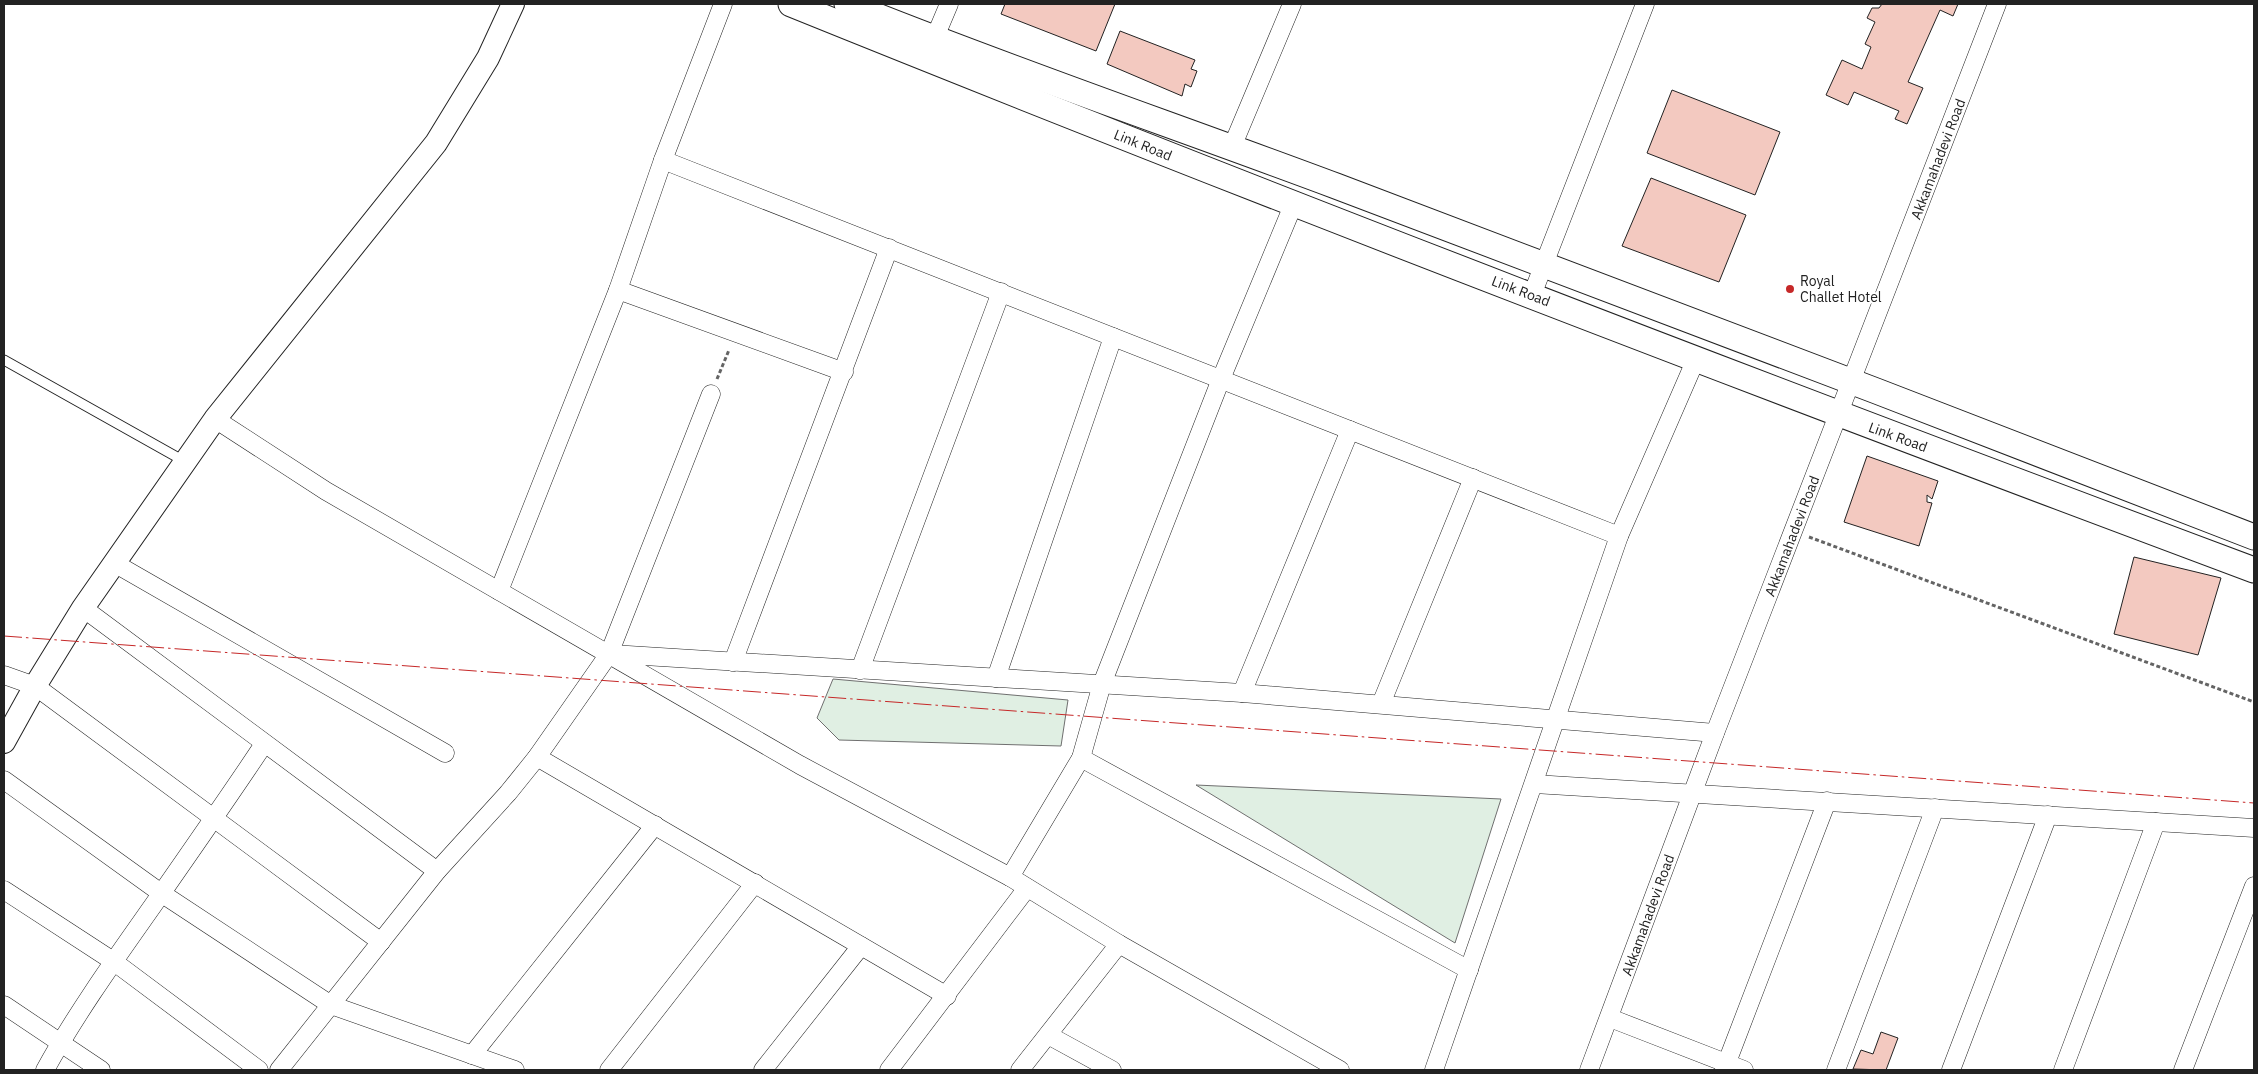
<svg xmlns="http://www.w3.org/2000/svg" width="2258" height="1074" viewBox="0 0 2258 1074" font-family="'IBM Plex Sans',sans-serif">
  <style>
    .green { fill: #e0efe3; stroke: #6f6f6f }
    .building { fill: #f3c9c0; stroke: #222 }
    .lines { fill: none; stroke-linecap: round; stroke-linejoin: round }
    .service-casing { stroke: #222; stroke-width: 11 }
    .minor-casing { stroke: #222; stroke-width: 19 }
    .tertiary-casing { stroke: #222; stroke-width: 24 }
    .secondary-casing { stroke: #222; stroke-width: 27 }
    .path { stroke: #646464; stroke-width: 3; stroke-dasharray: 4 2.5; stroke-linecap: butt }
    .service { stroke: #fff; stroke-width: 9 }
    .minor { stroke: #fff; stroke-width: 18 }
    .tertiary { stroke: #fff; stroke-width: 22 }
    .secondary { stroke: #fff; stroke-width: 25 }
    .power { stroke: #c62828; stroke-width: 1; stroke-dasharray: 18 4 2.5 4; stroke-linecap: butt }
    .poi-dot { fill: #c62828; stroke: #fff; stroke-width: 2 }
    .labels { text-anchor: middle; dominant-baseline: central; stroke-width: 4; stroke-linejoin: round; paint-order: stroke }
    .street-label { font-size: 14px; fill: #222; stroke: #fff }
    .poi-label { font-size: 14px; fill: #222; stroke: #fff; text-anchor: start }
  </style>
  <rect width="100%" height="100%" fill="#fff"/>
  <!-- green -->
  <g class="green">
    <path d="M 833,679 L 1068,700 L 1061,746 L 839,740 L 817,718 Z"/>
    <path d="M 1196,785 L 1501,799 L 1455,943 Z"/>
  </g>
  <!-- building -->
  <g class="building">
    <path d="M 1005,4 L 1115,4 L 1096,51 L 1001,14 Z"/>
    <path d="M 1882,4 L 1958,4 L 1953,16 L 1940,10 L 1908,82 L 1923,88 L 1907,124 L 1895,119 L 1899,111 L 1854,92 L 1848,105 L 1826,95 L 1842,60 L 1862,69 L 1871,47 L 1865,44 L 1875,22 L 1867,18 L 1872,8 L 1879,8 Z"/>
    <path d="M 1120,31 L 1195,60 L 1191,69 L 1197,71 L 1191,87 L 1185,84 L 1182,96 L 1107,64 Z"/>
    <path d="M 1672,90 L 1780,132 L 1755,195 L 1647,153 Z"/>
    <path d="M 1651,178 L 1746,215 L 1719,282 L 1622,246 Z"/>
    <path d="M 1867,456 L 1938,481 L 1932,499 L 1927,495 L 1927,502 L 1932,503 L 1919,546 L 1844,522 Z"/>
    <path d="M 2134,557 L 2221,578 L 2198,655 L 2114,634 Z"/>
    <path d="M 1881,1032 L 1898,1038 L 1886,1070 L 1853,1069 L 1861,1050 L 1873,1054 Z"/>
  </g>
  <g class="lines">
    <defs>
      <path id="service" d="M 4,360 L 184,461"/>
      <g id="minor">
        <path d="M 930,49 L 949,4"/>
        <path d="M 1232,147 L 1292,4"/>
        <path d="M 663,160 L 1619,536"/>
        <path d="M 618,290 L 844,372"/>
        <path d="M 1532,295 L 1645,4"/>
        <path d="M 215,419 L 326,491 L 800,765 L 1010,877 L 1119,944 L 1340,1070"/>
        <path d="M 114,563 L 445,753"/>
        <path d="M 499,591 L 618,290 L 663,160 L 723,4"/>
        <path d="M 83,608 L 437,871"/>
        <path d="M 612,654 L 1242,693 L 1715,733"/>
        <path d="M 733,662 L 889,248"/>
        <path d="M 860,670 L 1001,292"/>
        <path d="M 4,675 L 35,686 L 381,942"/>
        <path d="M 996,678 L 1113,337"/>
        <path d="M 1242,693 L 1350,430"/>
        <path d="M 1381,704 L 1473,478"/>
        <path d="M 537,757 L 947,996"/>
        <path d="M 1081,758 L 1469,970"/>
        <path d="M 4,780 L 161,893 L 331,1005 L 515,1070"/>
        <path d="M 1534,784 L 2254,828"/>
        <path d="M 1010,877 L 1081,758 L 1102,684 L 1221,379 L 1294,203"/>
        <path d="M 4,890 L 113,961 L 259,1070"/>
        <path d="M 4,1005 L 101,1070"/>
        <path d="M 1610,1018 L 1744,1070"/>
        <path d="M 1048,1035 L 1112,1070"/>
        <path d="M 472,1055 L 655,825"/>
        <path d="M 45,1070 C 77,1012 116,958 154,904 C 191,851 228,798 264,744"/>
        <path d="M 279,1070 L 437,871 L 508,793 L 537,757 L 609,654 L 711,394"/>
        <path d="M 609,1070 L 755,883"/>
        <path d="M 763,1070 L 861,946"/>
        <path d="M 889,1070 L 1027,888"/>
        <path d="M 1020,1070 L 1119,944"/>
        <path d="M 1434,1070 L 1619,536 L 1696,359"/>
        <path d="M 1589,1070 L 1715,733 L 1997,4"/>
        <path d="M 1724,1070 L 1827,801"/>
        <path d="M 1836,1070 L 1935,808"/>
        <path d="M 1951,1070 L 2048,815"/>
        <path d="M 2063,1070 L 2156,822"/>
        <path d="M 2183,1070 L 2254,886"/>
      </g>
      <path id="tertiary" d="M 4,742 L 35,686 L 83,608 L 215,419 L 436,143 L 488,58 L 513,4"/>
      <g id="secondary">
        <path d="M 791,4 C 1276,200 1764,387 2254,570"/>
        <path d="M 847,4 C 1008,69 1173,125 1336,186 C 1642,301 1949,418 2254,537"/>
      </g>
    </defs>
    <!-- service casing -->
    <use href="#service" class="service-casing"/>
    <!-- minor casing -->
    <use href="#minor" class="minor-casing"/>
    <!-- tertiary casing -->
    <use href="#tertiary" class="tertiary-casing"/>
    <!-- secondary casing -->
    <use href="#secondary" class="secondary-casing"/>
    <!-- path -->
    <g class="path">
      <path d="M 717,379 L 729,350"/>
      <path d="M 1809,537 L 2254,702"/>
    </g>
    <!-- service -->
    <use href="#service" class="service"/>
    <!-- minor -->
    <use href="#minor" class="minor"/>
    <!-- tertiary -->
    <use href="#tertiary" class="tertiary"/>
    <!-- secondary -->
    <use href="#secondary" class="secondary"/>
    <!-- power -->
    <path class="power" d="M 4,636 L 2254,803"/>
  </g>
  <!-- markers -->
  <circle class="poi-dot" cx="1790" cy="289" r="5"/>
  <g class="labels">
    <!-- street labels -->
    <g class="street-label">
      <text transform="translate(1143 145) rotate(22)">Link Road</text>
      <text transform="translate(1938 159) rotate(-69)">Akkamahadevi Road</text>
      <text transform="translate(1521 291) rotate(21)">Link Road</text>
      <text transform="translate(1898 437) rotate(20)">Link Road</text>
      <text transform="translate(1792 536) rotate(-69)">Akkamahadevi Road</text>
      <text transform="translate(1648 915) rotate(-70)">Akkamahadevi Road</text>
    </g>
    <!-- poi labels -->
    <g class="poi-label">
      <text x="1800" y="281">Royal<tspan x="1800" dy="16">Challet Hotel</tspan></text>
    </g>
  </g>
  <!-- border -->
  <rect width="2258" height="1074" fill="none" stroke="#222222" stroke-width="10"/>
</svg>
